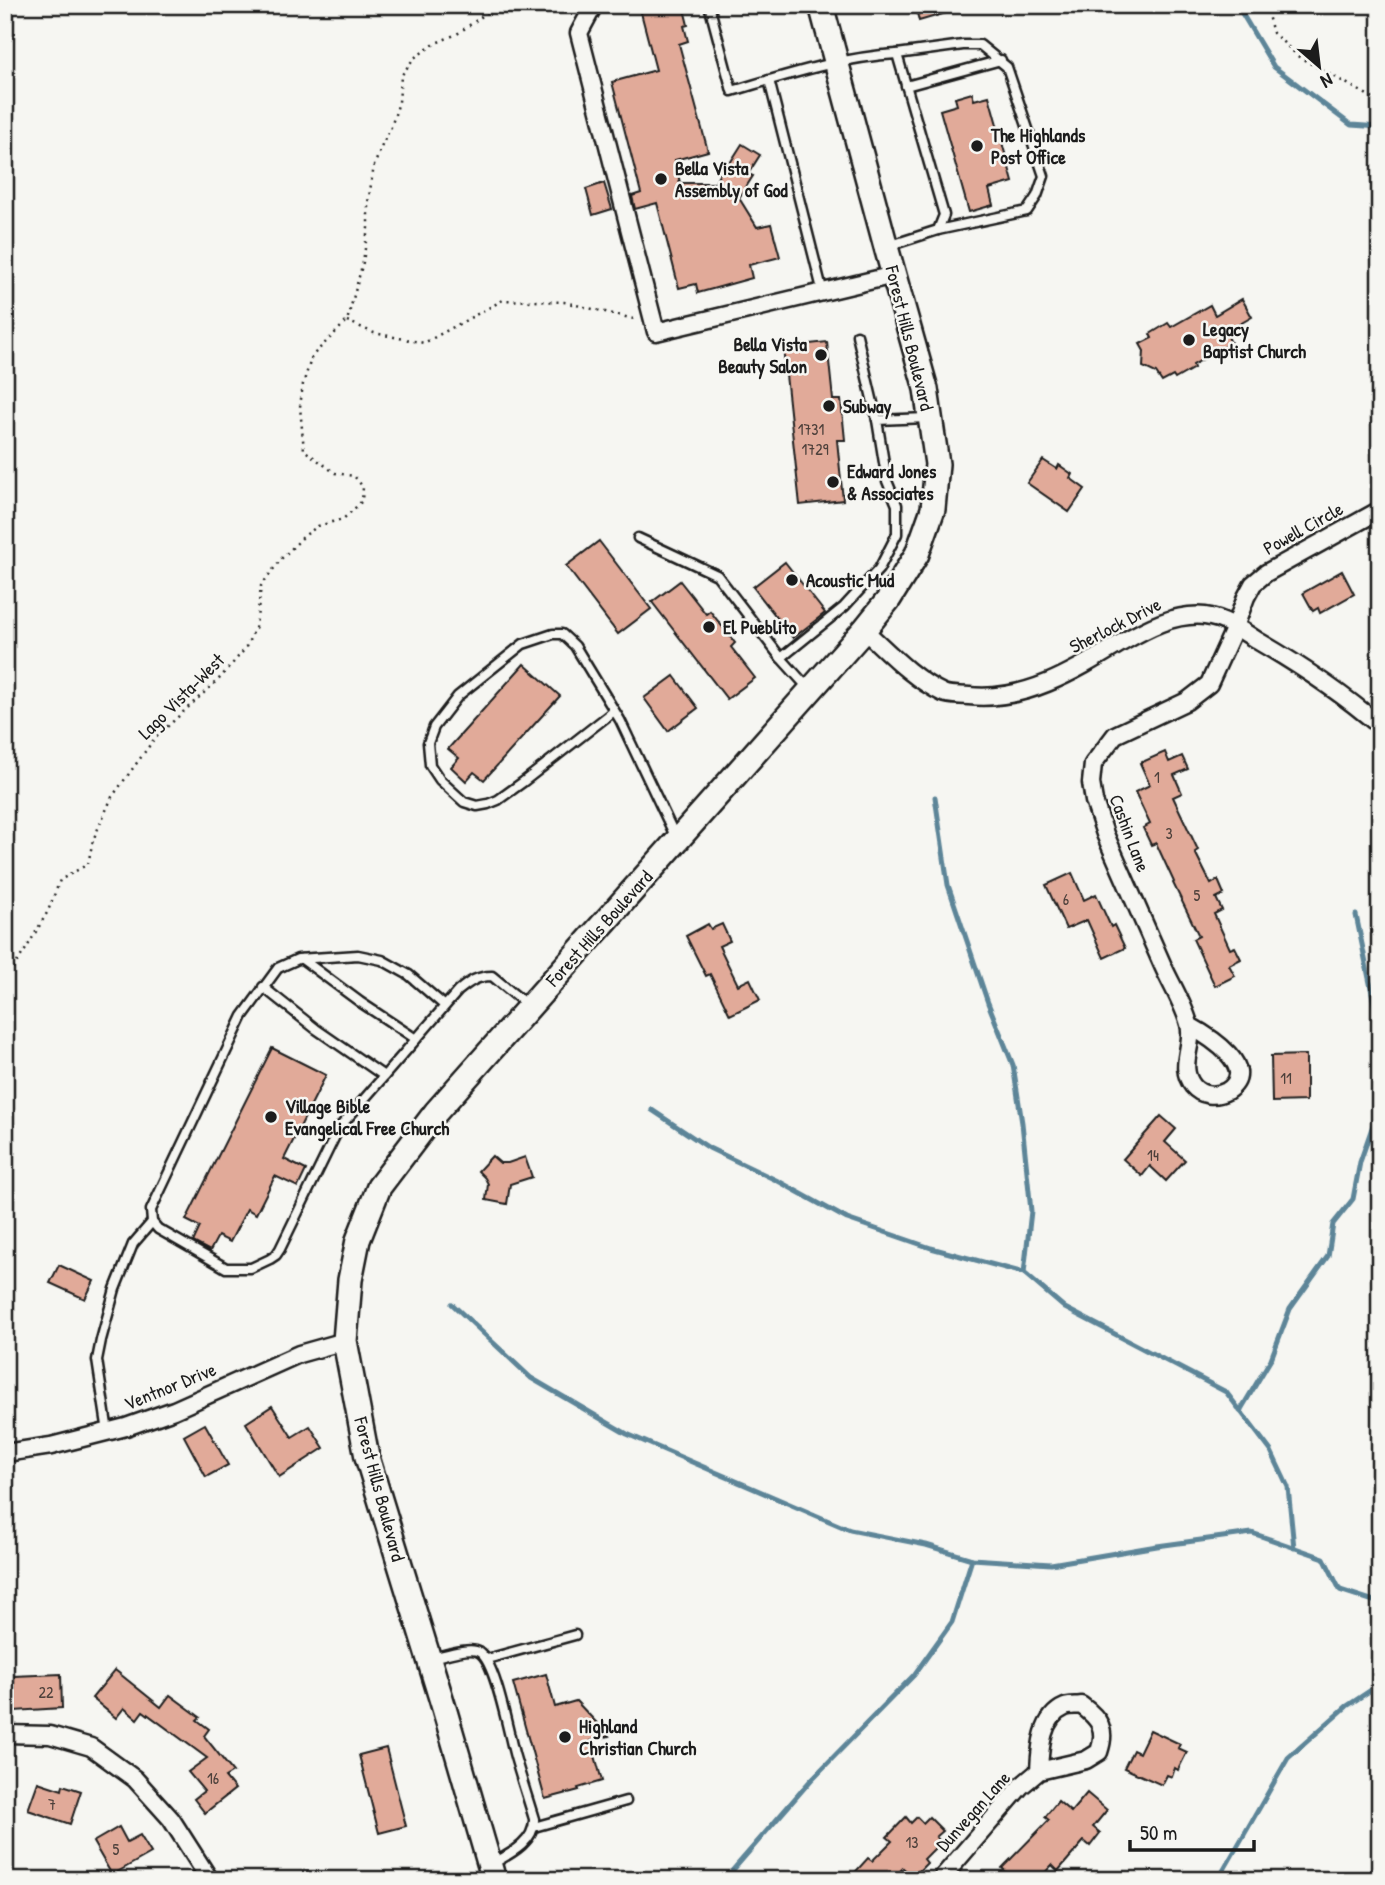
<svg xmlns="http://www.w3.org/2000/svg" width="1385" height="1885" viewBox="0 0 1385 1885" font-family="'Patrick Hand',sans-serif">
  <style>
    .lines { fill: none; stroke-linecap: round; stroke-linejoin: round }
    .stream { stroke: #5d8598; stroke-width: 5 }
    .building { fill: #e1aa99; stroke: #1c1c1c; stroke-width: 2 }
    .service-casing { stroke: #1c1c1c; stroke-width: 13 }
    .minor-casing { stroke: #1c1c1c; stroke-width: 21 }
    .secondary-casing { stroke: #1c1c1c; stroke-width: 28 }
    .path { stroke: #1c1c1c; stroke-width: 2.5; stroke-dasharray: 2 5; stroke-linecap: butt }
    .service { stroke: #f6f6f2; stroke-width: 8 }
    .minor { stroke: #f6f6f2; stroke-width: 16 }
    .secondary { stroke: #f6f6f2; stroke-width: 23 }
    .poi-dot { fill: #1c1c1c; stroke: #f6f6f2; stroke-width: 2.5 }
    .labels { text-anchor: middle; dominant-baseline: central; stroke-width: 5; stroke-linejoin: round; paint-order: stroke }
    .number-label { font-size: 16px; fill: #4d403b }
    .poi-label { font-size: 19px; font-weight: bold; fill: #1c1c1c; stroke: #f6f6f2; text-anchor: start }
    .street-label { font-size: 19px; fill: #1c1c1c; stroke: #f6f6f2 }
  </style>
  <rect width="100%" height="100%" fill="#f6f6f2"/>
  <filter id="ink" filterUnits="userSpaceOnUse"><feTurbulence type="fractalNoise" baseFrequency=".0143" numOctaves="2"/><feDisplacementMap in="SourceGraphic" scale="14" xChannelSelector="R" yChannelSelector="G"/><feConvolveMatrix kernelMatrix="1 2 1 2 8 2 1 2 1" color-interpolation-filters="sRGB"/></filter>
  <g filter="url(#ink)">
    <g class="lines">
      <!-- stream -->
      <g class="stream">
        <path d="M 1237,5 L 1274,67 L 1351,125 L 1380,127"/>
        <path d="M 935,797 L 948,885 L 988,1003 L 1013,1065 L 1022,1123 L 1031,1211 L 1024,1273"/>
        <path d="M 1356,915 L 1380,1032"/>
        <path d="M 652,1110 L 709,1148 L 780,1182 L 847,1219 L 931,1248 L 1024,1273 L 1065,1308 L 1226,1392 L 1271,1451 L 1288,1487 L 1294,1548"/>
        <path d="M 452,1304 L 531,1378 L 627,1434 L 850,1530 L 926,1545 L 972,1559 L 1051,1564 L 1157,1546 L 1252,1533 L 1324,1558 L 1340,1590 L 1380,1603"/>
        <path d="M 1240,1411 L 1271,1359 L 1290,1309 L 1328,1256 L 1333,1224 L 1353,1199 L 1360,1162 L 1380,1105"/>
        <path d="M 726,1878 L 811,1780 L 914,1675 L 952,1622 L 972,1559"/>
        <path d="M 1218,1880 L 1288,1758 L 1347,1706 L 1380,1684"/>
      </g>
    </g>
    <!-- building -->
    <g class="building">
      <path d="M 639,5 L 683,5 L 688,25 L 684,26 L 688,41 L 679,44 L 708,151 L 675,160 L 680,183 L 715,183 L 726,161 L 730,163 L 742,144 L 760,155 L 748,174 L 753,176 L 739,198 L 757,227 L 771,224 L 780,257 L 749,265 L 752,278 L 698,293 L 696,284 L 679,288 L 657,203 L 635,209 L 632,196 L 641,193 L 612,82 L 656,70 Z"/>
      <path d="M 915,5 L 959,5 L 960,9 L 919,21 Z"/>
      <path d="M 972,93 L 974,100 L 989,96 L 1013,182 L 989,189 L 993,205 L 969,212 L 940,110 L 957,105 L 955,98 Z"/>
      <path d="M 604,183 L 612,209 L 593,215 L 586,189 Z"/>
      <path d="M 1242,299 L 1252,317 L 1226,332 L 1231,343 L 1193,365 L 1194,368 L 1175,379 L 1173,376 L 1162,382 L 1156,373 L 1143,367 L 1144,351 L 1140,344 L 1152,338 L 1150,334 L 1168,323 L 1171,327 L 1210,305 L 1215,315 Z"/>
      <path d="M 827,342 L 833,400 L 841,400 L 845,440 L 837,440 L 843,500 L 800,505 L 783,347 Z"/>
      <path d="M 1043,460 L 1057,469 L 1059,465 L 1072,474 L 1070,478 L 1085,489 L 1069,512 L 1027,483 Z"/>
      <path d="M 599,541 L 651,609 L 618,634 L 566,566 Z"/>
      <path d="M 785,562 L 825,613 L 793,638 L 753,587 Z"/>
      <path d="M 1342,571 L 1354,594 L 1320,613 L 1318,608 L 1313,611 L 1303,593 Z"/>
      <path d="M 680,581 L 706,614 L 710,611 L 735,643 L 731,647 L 755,678 L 727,699 L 652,602 Z"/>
      <path d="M 524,664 L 560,696 L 484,780 L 474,772 L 466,781 L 451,767 L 459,758 L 448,749 Z"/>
      <path d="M 674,676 L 698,708 L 668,731 L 644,698 Z"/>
      <path d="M 1165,752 L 1169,762 L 1182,756 L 1188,769 L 1174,775 L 1182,793 L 1173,797 L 1198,850 L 1195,852 L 1211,884 L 1218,880 L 1224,894 L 1216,898 L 1222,910 L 1214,914 L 1230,949 L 1235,947 L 1241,959 L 1229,965 L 1235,976 L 1215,986 L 1193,939 L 1199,936 L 1173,883 L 1174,882 L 1156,843 L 1151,845 L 1143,828 L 1150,824 L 1135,792 L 1150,785 L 1140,763 Z"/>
      <path d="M 1072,873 L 1084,900 L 1096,894 L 1111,927 L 1114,925 L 1125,948 L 1104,958 L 1087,920 L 1066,929 L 1046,885 Z"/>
      <path d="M 708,924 L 711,929 L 722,924 L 730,941 L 719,946 L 738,985 L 750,979 L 760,1000 L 730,1015 L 710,974 L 706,976 L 686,936 Z"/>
      <path d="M 272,1048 L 326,1075 L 284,1159 L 306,1170 L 298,1187 L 275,1176 L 256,1214 L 247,1209 L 230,1242 L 218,1236 L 210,1251 L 193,1242 L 200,1227 L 186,1220 Z"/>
      <path d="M 1306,1055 L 1306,1101 L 1272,1102 L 1271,1056 Z"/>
      <path d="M 1161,1116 L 1176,1129 L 1165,1142 L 1185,1160 L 1166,1181 L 1150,1166 L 1142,1176 L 1123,1159 Z"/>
      <path d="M 492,1156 L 500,1163 L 508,1163 L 525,1157 L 532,1177 L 510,1184 L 507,1204 L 486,1200 L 488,1184 L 485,1178 L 478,1171 Z"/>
      <path d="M 59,1265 L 94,1281 L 85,1299 L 50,1283 Z"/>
      <path d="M 272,1406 L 292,1437 L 310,1426 L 324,1448 L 279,1477 L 246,1423 Z"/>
      <path d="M 205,1424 L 228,1465 L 206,1477 L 184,1436 Z"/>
      <path d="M 115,1670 L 161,1707 L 170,1695 L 200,1717 L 197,1720 L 209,1729 L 204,1736 L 233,1772 L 225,1777 L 235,1789 L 205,1813 L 194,1799 L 204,1791 L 188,1772 L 207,1758 L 143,1711 L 137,1719 L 124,1708 L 116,1718 L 92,1698 Z"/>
      <path d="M 61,1674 L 62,1708 L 14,1711 L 13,1676 Z"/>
      <path d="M 546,1674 L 555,1707 L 576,1701 L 609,1736 L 591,1741 L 602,1781 L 578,1788 L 579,1790 L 545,1799 L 513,1683 Z"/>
      <path d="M 1150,1730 L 1180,1744 L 1178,1748 L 1187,1752 L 1178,1770 L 1175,1768 L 1172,1777 L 1167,1775 L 1162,1785 L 1124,1768 L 1133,1750 L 1139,1753 Z"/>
      <path d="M 386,1748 L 406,1826 L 379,1833 L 359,1755 Z"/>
      <path d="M 38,1782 L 62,1790 L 63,1785 L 81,1791 L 70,1824 L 28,1810 Z"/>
      <path d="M 1087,1793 L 1107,1810 L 1093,1827 L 1100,1833 L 1090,1846 L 1084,1841 L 1058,1871 L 1052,1865 L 1038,1880 L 1014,1880 L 1002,1868 L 1049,1820 L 1045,1817 L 1058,1801 L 1071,1812 Z"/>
      <path d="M 906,1817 L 911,1823 L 917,1817 L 923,1823 L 929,1817 L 943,1831 L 936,1837 L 941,1842 L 924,1859 L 927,1863 L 913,1877 L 903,1868 L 892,1880 L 848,1880 L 868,1858 L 872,1861 L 892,1841 L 887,1837 Z"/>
      <path d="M 119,1827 L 127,1842 L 140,1835 L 151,1853 L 112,1875 L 93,1842 Z"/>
    </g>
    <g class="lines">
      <defs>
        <g id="service">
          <path d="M 709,5 L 732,91 C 787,75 841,57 897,54 L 944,215 L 938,230 L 888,246"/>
          <path d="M 897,54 L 963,45 L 980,45 L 1007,67 L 1044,176 L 1037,196 L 1027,211 L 938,230"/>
          <path d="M 769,80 L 823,293"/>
          <path d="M 906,86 L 1001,60"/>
          <path d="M 857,335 L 877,420 L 927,418"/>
          <path d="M 638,538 L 717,575 L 781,658"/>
          <path d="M 809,689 L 781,658 L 844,607 L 879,569 L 897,534 L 897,505 L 887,481 L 877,420"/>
          <path d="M 614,711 L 523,782 L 498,800 L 488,804 L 477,806 L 464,802 L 440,780 L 430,765 L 428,743 L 434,727 L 458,696 L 523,644 L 553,634 L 562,634 L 575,646 L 620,720 L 676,838"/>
          <path d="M 302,959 L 360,1002 L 416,1039"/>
          <path d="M 263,987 L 316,1029 L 384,1076"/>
          <path d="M 445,1006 L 409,975 L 382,960 L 358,955 L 298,959 L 278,968 L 243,1016 L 151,1210 L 152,1222 L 158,1229 L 226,1268 L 251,1268 L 270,1259 L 276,1255 L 280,1249 L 339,1128 L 458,991 C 469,982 477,976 492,976 L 527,1005"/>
          <path d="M 108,1432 L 97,1360 L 101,1340 L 115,1289 L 133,1244 L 152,1222"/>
          <path d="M 432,1658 C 442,1656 470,1646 479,1652 C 496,1661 509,1737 515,1757 C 521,1778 528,1799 534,1819 C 535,1842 510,1854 492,1864"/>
          <path d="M 487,1659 L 575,1635"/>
          <path d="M 534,1827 L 626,1801"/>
        </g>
        <g id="minor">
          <path d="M 594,5 L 579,33 L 656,332 L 894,275"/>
          <path d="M 864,630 C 888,652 913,679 943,693 C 950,696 961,695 969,696 C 1025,702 1075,671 1121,643 C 1147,628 1175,613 1205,616 C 1224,618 1243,631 1258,641 C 1301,666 1342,693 1380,726"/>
          <path d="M 1190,1026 C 1208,1036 1261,1068 1227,1091 C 1216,1097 1201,1096 1193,1086 C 1177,1066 1195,1045 1189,1024 C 1184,1005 1171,984 1163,966 C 1144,922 1124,878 1105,834 L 1094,801 L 1091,783 L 1093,764 L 1115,735 L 1187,701 L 1209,684 L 1235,627 L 1246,597 L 1253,584 L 1266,573 L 1380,510"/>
          <path d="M 5,1453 L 51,1446 L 126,1427 L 174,1410 L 299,1354 L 345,1341"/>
          <path d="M 5,1734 L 50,1735 L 91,1747 L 135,1779 L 171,1819 L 210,1880"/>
          <path d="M 940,1880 L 1021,1786 L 1039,1771 L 1086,1760 L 1099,1752 C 1107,1729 1100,1719 1081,1705 C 1076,1706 1070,1705 1065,1707 C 1041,1717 1040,1749 1039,1771"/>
        </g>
        <path id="secondary" d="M 494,1880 L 444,1708 L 367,1457 L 345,1341 L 350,1280 L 358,1240 L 379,1187 L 436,1112 L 864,630 L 889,599 L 917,554 L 933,509 L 937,464 L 926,389 L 886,247 L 821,5"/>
      </defs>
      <!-- service casing -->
      <use href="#service" class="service-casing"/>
      <!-- minor casing -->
      <use href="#minor" class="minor-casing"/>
      <!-- secondary casing -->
      <use href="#secondary" class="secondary-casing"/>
      <!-- path -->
      <g class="path">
        <path d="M 1265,5 L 1273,33 L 1299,57 L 1380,102"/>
        <path d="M 347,321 L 374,333 L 424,343 L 503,300 L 564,302 L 638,320"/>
        <path d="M 5,980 L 26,949 L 48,911 L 60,880 L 88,864 L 93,840 L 112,797 L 155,738 L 220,678 L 245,649 L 256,626 L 261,586 L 281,559 L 304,536 L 318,526 L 343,519 L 352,511 L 362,501 L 363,487 L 354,476 L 335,473 L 304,450 L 300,407 L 303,384 L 312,356 L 347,321 L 363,262 L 368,228 L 368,203 L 374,166 L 383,143 L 391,127 L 399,102 L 401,76 L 414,58 L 436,43 L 457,34 L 498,5"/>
      </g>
      <!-- service -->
      <use href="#service" class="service"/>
      <!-- minor -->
      <use href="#minor" class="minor"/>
      <!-- secondary -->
      <use href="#secondary" class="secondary"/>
    </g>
  </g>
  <!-- markers -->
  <g class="poi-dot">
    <circle cx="977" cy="146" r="7"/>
    <circle cx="661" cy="179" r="7"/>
    <circle cx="1189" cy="340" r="7"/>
    <circle cx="821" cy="355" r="7"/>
    <circle cx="829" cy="406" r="7"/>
    <circle cx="833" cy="482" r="7"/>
    <circle cx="792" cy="580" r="7"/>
    <circle cx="709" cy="627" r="7"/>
    <circle cx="271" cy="1117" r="7"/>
    <circle cx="565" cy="1737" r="7"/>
  </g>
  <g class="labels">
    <!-- number labels -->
    <g class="number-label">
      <text x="811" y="429">1731</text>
      <text x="815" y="449">1729</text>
      <text x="1157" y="777">1</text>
      <text x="1169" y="833">3</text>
      <text x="1197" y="895">5</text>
      <text x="1066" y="899">6</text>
      <text x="1286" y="1078">11</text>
      <text x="1153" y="1155">14</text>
      <text x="46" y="1692">22</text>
      <text x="213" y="1778">16</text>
      <text x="52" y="1804">7</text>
      <text x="912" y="1842">13</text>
      <text x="116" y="1849">5</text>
    </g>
    <!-- poi labels -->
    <g class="poi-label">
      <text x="991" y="135">The Highlands<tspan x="991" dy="22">Post Office</tspan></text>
      <text x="675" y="168">Bella Vista<tspan x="675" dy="22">Assembly of God</tspan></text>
      <text x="1203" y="329">Legacy<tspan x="1203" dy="22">Baptist Church</tspan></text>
      <text x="807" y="344" text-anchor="end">Bella Vista<tspan x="807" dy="22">Beauty Salon</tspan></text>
      <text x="843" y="406">Subway</text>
      <text x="847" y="471">Edward Jones<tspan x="847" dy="22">&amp; Associates</tspan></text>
      <text x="806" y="580">Acoustic Mud</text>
      <text x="723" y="627">El Pueblito</text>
      <text x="285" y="1106">Village Bible<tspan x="285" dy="22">Evangelical Free Church</tspan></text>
      <text x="579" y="1726">Highland<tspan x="579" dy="22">Christian Church</tspan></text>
    </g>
    <!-- street labels -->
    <g class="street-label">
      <text transform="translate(910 338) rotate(76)">Forest Hills Boulevard</text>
      <text transform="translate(1303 528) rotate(-29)">Powell Circle</text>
      <text transform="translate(1115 625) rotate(-27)">Sherlock Drive</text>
      <text transform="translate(181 696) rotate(-45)">Lago Vista-West</text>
      <text transform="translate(1130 833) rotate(69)">Cashin Lane</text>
      <text transform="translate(599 928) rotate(-48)">Forest Hills Boulevard</text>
      <text transform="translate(170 1386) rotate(-22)">Ventnor Drive</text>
      <text transform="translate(380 1489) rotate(75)">Forest Hills Boulevard</text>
      <text transform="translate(973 1811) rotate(-48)">Dunvegan Lane</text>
    </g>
  </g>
  <!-- margin -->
  <rect width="1385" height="1885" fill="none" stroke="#f6f6f2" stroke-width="28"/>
  <rect x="14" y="14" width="1357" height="1857" fill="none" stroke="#1c1c1c" stroke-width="2.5" filter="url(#ink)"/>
  <!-- north arrow -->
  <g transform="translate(1319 66) rotate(152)" stroke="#f6f6f2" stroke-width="5" paint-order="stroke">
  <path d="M0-5L12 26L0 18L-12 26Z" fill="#1c1c1c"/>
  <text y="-10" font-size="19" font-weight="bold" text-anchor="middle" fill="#1c1c1c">N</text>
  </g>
  <!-- scale -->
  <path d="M1130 1840v10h124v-10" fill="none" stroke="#1c1c1c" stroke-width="3.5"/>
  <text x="1140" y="1840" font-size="21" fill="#1c1c1c" stroke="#f6f6f2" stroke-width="5" paint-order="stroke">50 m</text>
</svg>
